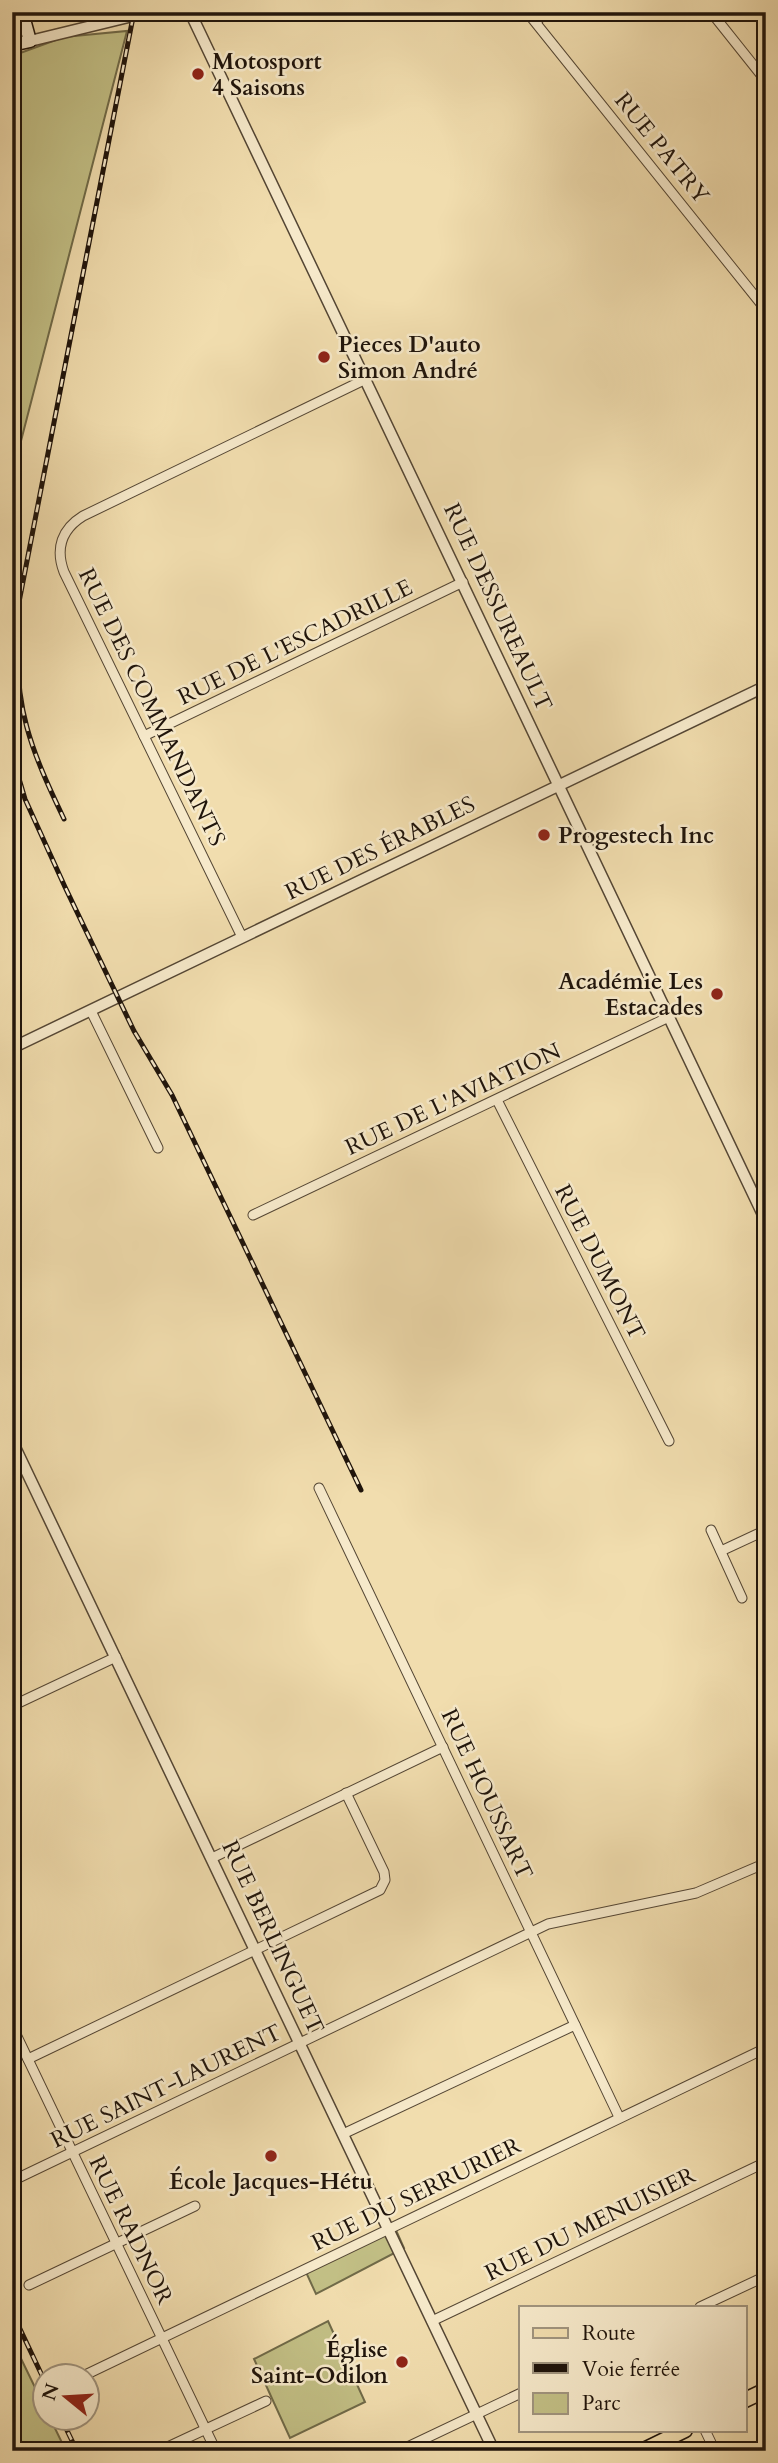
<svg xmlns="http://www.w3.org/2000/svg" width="778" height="2463" viewBox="0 0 778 2463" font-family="Cardo,serif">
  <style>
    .green { fill: #c2bf85; stroke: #706a48; stroke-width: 2 }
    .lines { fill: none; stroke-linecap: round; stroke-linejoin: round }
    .minor-casing { stroke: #544634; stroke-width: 11 }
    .tertiary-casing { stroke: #544634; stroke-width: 13 }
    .secondary-casing { stroke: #1f140b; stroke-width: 15 }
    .primary-casing { stroke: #1f140b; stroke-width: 17 }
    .minor { stroke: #f6e9ca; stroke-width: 9 }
    .tertiary { stroke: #f6e9ca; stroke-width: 10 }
    .secondary { stroke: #f6e9ca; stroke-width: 12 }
    .primary { stroke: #f1ddae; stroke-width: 14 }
    .rail-casing { stroke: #1f140b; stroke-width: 5 }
    .rail { stroke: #f6e9ca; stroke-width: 2.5; stroke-dasharray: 8; stroke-linecap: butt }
    .poi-dot { fill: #8f2418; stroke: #f6e9ca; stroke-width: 2.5 }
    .labels { text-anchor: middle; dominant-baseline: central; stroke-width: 5; stroke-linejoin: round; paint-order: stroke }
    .poi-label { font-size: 23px; font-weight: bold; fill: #1f140b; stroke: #f6e9ca; text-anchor: start }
    .street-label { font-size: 23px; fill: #1f140b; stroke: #f6e9ca }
  </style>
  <rect width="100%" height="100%" fill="#f1ddae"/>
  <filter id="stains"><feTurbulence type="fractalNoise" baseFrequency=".00286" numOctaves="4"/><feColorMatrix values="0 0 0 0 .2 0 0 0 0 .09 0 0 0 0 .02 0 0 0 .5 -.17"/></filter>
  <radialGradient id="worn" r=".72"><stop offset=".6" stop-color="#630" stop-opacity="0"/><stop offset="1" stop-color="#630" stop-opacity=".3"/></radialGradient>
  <!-- green -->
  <g class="green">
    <path d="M 127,31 L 14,468 L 12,56 L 64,37 Z"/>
    <path d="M 395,2228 L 404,2248 L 316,2294 L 305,2270 Z"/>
    <path d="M 328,2321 L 365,2402 L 290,2438 L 254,2359 Z"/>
    <path d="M 12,2340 L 45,2408 L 46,2418 L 50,2418 L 66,2451 L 12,2451 Z"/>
  </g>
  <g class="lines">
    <defs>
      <g id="minor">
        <path d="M 527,12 L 766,310"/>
        <path d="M 711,12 L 766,81"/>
        <path d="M 536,22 L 545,12"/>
        <path d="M 144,736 L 463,582"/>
        <path d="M 242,937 L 64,572 C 55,548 62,529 83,516 L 366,379"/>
        <path d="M 91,1011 L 158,1148"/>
        <path d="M 497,1100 L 669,1441"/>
        <path d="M 253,1215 L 669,1017"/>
        <path d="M 319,1488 L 619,2117"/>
        <path d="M 711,1530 L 742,1598"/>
        <path d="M 721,1551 L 766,1530"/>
        <path d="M 12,1706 L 116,1657"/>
        <path d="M 212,1858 L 443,1747"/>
        <path d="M 12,2026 L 216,2451"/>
        <path d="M 28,2059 L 380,1890 L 385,1880 L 384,1872 L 346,1793"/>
        <path d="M 343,2134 L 575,2025"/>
        <path d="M 12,2181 L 548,1924 L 696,1893 L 766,1863"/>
        <path d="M 29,2285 L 195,2206"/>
        <path d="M 700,2307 L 766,2276"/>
        <path d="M 432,2321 L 766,2162"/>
        <path d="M 83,2376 L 766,2048"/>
        <path d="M 705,2430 L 715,2451"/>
        <path d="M 159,2451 L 266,2401"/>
        <path d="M 399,2451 L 521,2393"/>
      </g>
      <g id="tertiary">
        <path d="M 190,12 L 766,1221"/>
        <path d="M 30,41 L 149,12"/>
        <path d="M 12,1048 L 766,686"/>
        <path d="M 12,1441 L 494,2451"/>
      </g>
      <path id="secondary" d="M 12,45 L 30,41 L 22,12"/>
      <g id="primary">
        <path d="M 745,2400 L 766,2390"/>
        <path d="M 642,2451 L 685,2430"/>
      </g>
    </defs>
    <!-- minor casing -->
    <use href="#minor" class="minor-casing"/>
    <!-- tertiary casing -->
    <use href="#tertiary" class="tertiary-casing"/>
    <!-- secondary casing -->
    <use href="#secondary" class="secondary-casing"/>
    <!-- primary casing -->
    <use href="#primary" class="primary-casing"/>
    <!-- minor -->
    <use href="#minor" class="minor"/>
    <!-- tertiary -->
    <use href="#tertiary" class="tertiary"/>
    <!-- secondary -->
    <use href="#secondary" class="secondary"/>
    <!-- primary -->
    <use href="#primary" class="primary"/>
    <defs>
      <g id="rail">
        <path d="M 19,628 C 12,705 32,752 64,819"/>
        <path d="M 12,638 L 134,12"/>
        <path d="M 12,755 L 25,799 L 65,887 L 134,1031 L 172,1095 L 361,1490"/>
        <path d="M 12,2312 L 46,2384"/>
        <path d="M 61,2418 L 77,2451"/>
      </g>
    </defs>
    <!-- rail casing -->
    <use href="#rail" class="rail-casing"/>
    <!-- rail -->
    <use href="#rail" class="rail"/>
  </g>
  <!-- markers -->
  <g class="poi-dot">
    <circle cx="198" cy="74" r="7"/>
    <circle cx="324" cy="357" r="7"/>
    <circle cx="544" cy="835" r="7"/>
    <circle cx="717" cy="994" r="7"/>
    <circle cx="271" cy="2156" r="7"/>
    <circle cx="402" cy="2362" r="7"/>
  </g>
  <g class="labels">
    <!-- poi labels -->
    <g class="poi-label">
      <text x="212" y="61">Motosport<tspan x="212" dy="26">4 Saisons</tspan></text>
      <text x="338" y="344">Pieces D'auto<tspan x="338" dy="26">Simon André</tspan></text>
      <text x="558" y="835">Progestech Inc</text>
      <text x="703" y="981" text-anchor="end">Académie Les<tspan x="703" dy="26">Estacades</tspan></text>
      <text x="271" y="2181" text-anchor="middle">École Jacques-Hétu</text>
      <text x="388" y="2349" text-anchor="end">Église<tspan x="388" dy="26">Saint-Odilon</tspan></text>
    </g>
    <!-- street labels -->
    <g class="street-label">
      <text transform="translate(662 148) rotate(51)">RUE PATRY</text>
      <text transform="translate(498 607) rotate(65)">RUE DESSUREAULT</text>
      <text transform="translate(295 642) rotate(-26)">RUE DE L'ESCADRILLE</text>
      <text transform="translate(152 707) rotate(64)">RUE DES COMMANDANTS</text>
      <text transform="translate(380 848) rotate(-26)">RUE DES ÉRABLES</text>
      <text transform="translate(453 1099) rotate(-25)">RUE DE L'AVIATION</text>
      <text transform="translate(600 1262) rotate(63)">RUE DUMONT</text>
      <text transform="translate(487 1794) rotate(65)">RUE HOUSSART</text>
      <text transform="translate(273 1937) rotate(65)">RUE BERLINGUET</text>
      <text transform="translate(166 2086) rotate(-26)">RUE SAINT-LAURENT</text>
      <text transform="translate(416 2194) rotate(-26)">RUE DU SERRURIER</text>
      <text transform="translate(590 2224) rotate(-26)">RUE DU MENUISIER</text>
      <text transform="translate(131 2230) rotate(64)">RUE RADNOR</text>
    </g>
  </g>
  <!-- margin -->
  <rect width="778" height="2463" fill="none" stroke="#f1ddae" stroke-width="42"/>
  <rect x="14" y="14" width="750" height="2435" fill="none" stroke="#1f140b" stroke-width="3.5"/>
  <rect x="21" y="21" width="736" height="2421" fill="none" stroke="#1f140b" stroke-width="2"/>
  <!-- legend -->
  <rect x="519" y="2306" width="228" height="126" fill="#f6e9ca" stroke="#a0947e" stroke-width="2"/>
  <rect x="533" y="2328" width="35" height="10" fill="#f1ddae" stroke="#a0947e" stroke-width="2"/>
  <text x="582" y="2340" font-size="21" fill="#1f140b">Route</text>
  <rect x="533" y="2363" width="35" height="10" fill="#1f140b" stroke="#a0947e" stroke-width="2"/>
  <text x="582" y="2376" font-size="21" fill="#1f140b">Voie ferrée</text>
  <rect x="533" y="2393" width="35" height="21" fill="#c2bf85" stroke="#a0947e" stroke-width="2"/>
  <text x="582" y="2410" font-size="21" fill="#1f140b">Parc</text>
  <!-- north arrow -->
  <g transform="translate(66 2397) rotate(288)"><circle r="33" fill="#f6e9ca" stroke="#a0947e" stroke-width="2"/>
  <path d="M0-5L12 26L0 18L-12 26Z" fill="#8f2418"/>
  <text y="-10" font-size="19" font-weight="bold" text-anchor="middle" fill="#1f140b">N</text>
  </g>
  <rect width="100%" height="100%" filter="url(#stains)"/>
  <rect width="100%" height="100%" fill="url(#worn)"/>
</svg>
